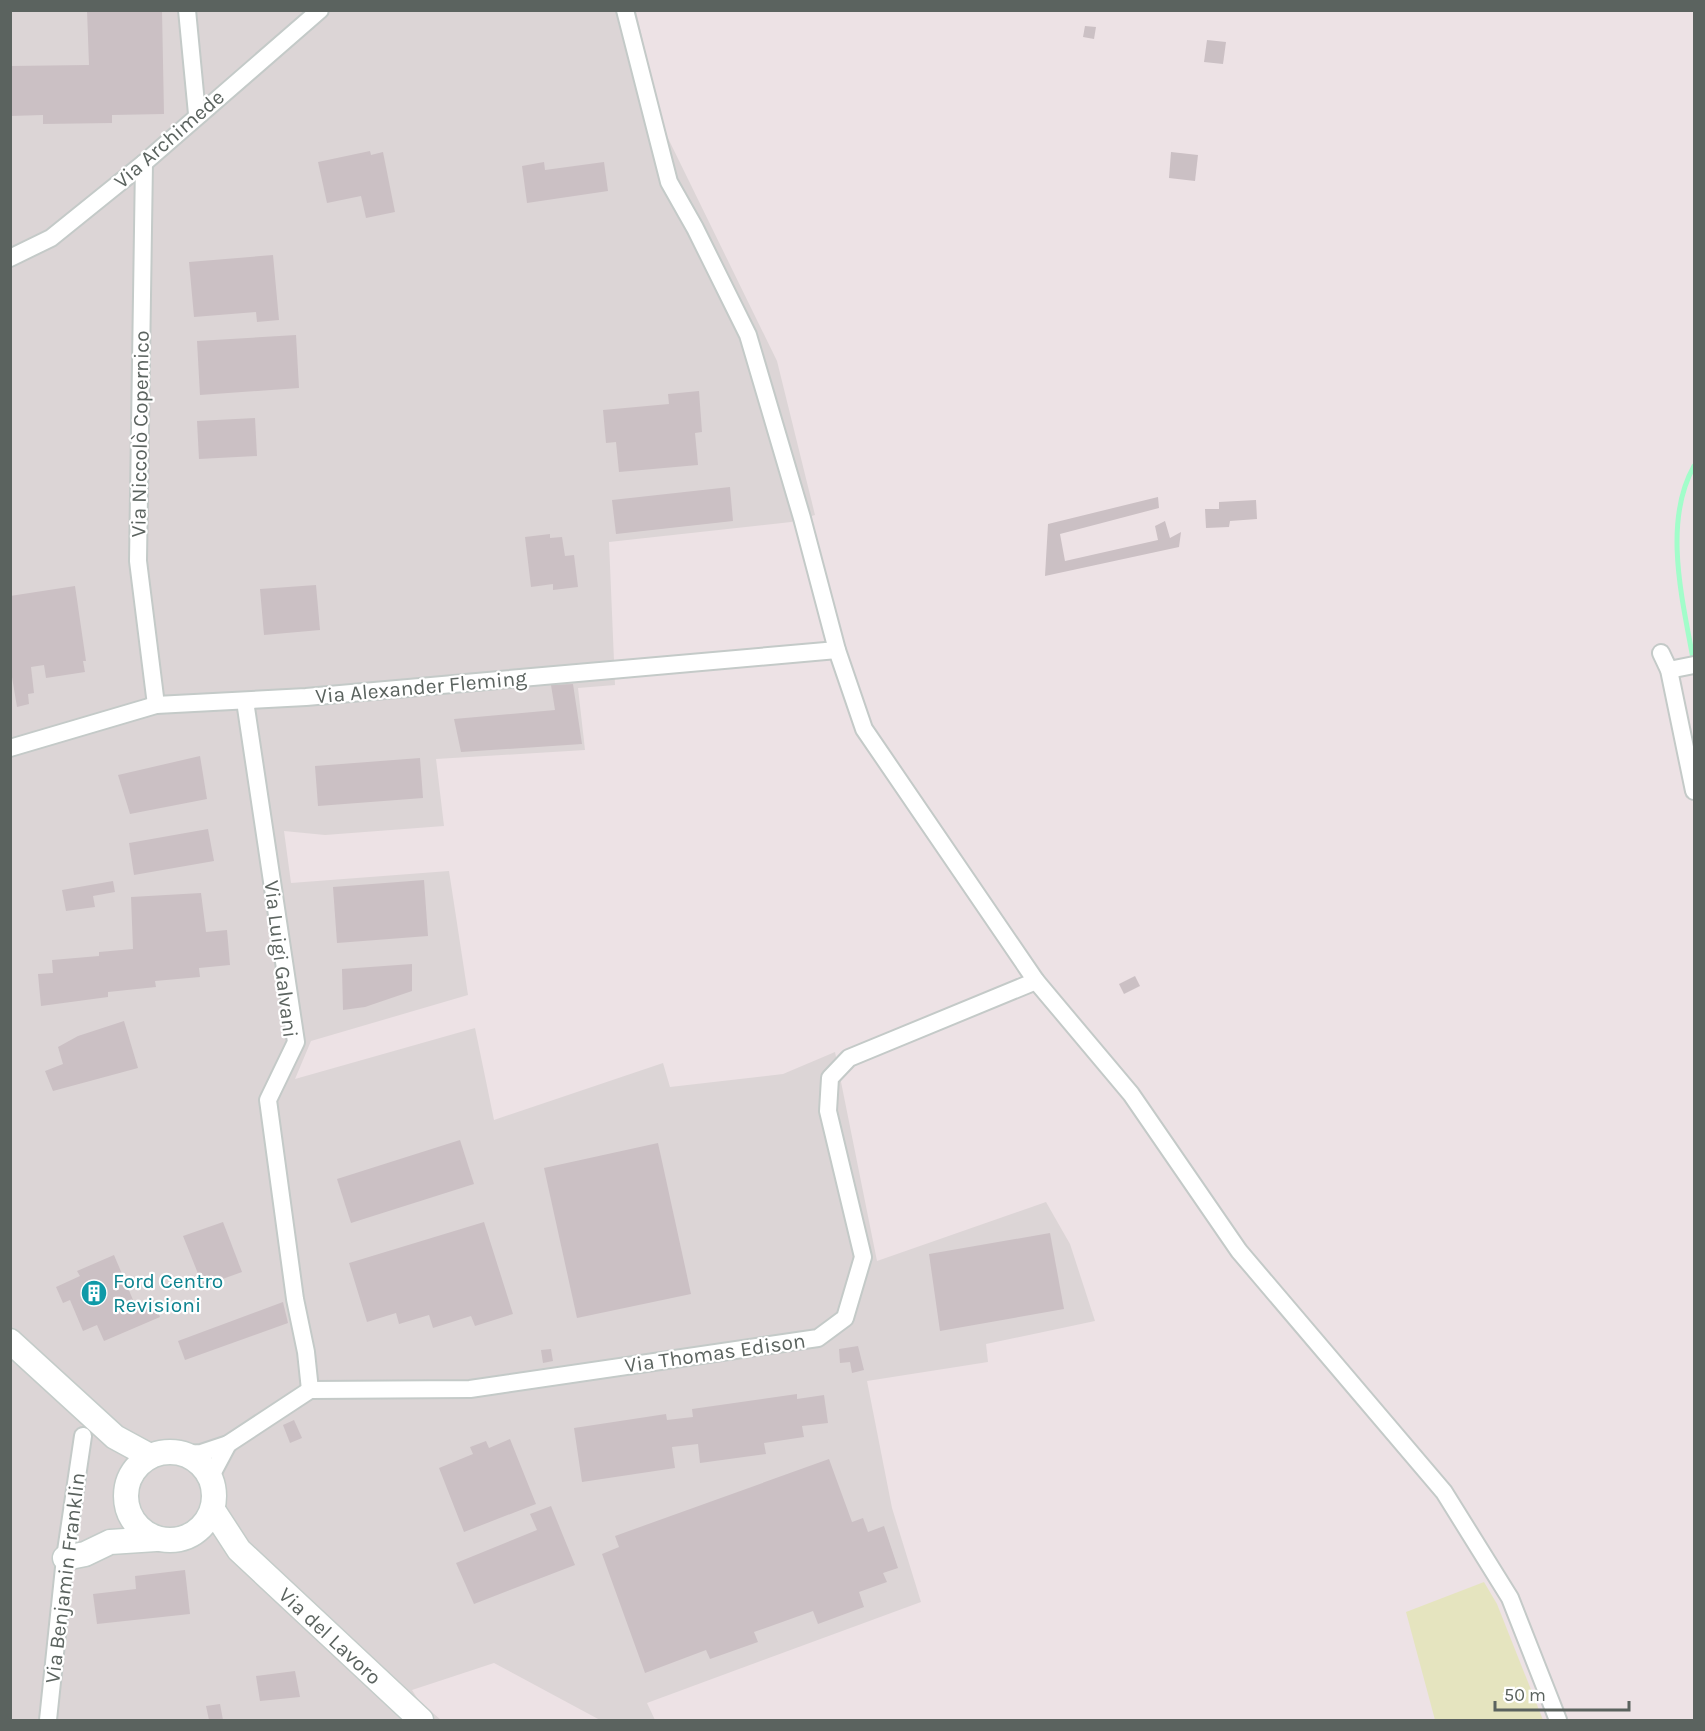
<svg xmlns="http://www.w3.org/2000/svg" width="1705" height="1731" viewBox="0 0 1705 1731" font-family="Karla,sans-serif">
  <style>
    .industrial { fill: #dcd5d6 }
    .green { fill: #e5e4bf }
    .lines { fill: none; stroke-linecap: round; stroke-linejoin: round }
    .stream { stroke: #a2fdca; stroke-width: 5 }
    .building { fill: #cbc0c4 }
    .minor-casing { stroke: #c4cac8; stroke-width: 20 }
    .secondary-casing { stroke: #c4ccc9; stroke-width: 27 }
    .minor { stroke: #fff; stroke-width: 16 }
    .secondary { stroke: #fff; stroke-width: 24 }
    .labels { text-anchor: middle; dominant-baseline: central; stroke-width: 4.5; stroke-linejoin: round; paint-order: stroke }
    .street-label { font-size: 21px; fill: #5b635f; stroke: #fff }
    .culture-label { font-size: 21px; fill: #0d838f; stroke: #fff; text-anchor: start }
  </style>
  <rect width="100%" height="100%" fill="#ede2e5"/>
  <!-- industrial -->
  <path class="industrial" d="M 11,11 L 636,11 L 663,128 L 777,361 L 815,515 L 791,522 L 609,542 L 615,685 L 578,688 L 585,750 L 436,759 L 444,826 L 325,835 L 284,831 L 291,883 L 449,871 L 468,995 L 311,1041 L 295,1079 L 475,1028 L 494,1120 L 663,1063 L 670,1087 L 783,1074 L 835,1052 L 877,1261 L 1046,1202 L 1070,1244 L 1095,1321 L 986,1344 L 988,1362 L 867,1381 L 892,1508 L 921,1602 L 647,1703 L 655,1720 L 600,1720 L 494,1663 L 412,1690 L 419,1701 L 441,1720 L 11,1720 Z"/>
  <!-- green -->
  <path class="green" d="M 1484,1582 L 1497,1604 L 1543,1720 L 1435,1720 L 1406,1612 Z"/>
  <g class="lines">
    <!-- stream -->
    <path class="stream" d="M 1694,664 C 1683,602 1662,523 1694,466"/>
  </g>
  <!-- building -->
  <g class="building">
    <path d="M 87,10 L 162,10 L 164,114 L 112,115 L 112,123 L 43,124 L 43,115 L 10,116 L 10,66 L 89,65 Z"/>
    <path d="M 1085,26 L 1096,27 L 1094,39 L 1083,37 Z"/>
    <path d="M 1207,40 L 1226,42 L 1223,64 L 1204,62 Z"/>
    <path d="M 370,151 L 371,155 L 383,152 L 395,212 L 366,218 L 361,196 L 327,203 L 318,162 Z"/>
    <path d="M 1171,152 L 1198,155 L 1195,181 L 1169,178 Z"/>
    <path d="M 544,162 L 545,170 L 604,162 L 608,191 L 527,203 L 522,166 Z"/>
    <path d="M 273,255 L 279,320 L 257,322 L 256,312 L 194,317 L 189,262 Z"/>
    <path d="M 296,335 L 299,388 L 200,395 L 197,341 Z"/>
    <path d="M 699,391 L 702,432 L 695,433 L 698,465 L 619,472 L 616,442 L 606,443 L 603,410 L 669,404 L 668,394 Z"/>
    <path d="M 255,418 L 257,456 L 199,459 L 197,421 Z"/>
    <path d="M 730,487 L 733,521 L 616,534 L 612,500 Z"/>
    <path d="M 1158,497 L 1159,508 L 1060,534 L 1065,561 L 1158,540 L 1155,526 L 1165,521 L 1170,538 L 1181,532 L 1179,547 L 1045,576 L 1048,524 Z"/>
    <path d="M 1256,500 L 1257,519 L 1230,521 L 1229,527 L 1206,528 L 1205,509 L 1219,509 L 1219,502 Z"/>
    <path d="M 550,534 L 550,538 L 562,537 L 565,556 L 574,555 L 578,587 L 553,590 L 553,584 L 531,587 L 525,537 Z"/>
    <path d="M 316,585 L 320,630 L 264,635 L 260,589 Z"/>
    <path d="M 75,586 L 86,661 L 83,661 L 85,672 L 46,678 L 44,665 L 31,667 L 34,693 L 28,694 L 29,704 L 17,707 L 10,665 L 10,596 Z"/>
    <path d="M 573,684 L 582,744 L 461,752 L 454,719 L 555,710 L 551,685 Z"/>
    <path d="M 200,756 L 207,799 L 130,814 L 118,775 Z"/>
    <path d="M 420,758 L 423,798 L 318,806 L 315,766 Z"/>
    <path d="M 208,829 L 214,861 L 134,875 L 129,843 Z"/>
    <path d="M 424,880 L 428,936 L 337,943 L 333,887 Z"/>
    <path d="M 113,881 L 115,892 L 93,896 L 95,907 L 66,911 L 62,890 Z"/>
    <path d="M 201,893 L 206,932 L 227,930 L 230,965 L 199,968 L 200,977 L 155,981 L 156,987 L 108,992 L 108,997 L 41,1006 L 38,974 L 53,973 L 52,960 L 99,956 L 99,952 L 133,949 L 131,897 Z"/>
    <path d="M 412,964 L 412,991 L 365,1007 L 343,1010 L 342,969 Z"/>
    <path d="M 1135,976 L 1140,986 L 1124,994 L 1119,984 Z"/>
    <path d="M 124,1021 L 138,1068 L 53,1091 L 45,1071 L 63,1064 L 58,1047 L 78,1036 Z"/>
    <path d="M 460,1140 L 474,1184 L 351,1223 L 337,1179 Z"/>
    <path d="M 658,1143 L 691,1294 L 577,1318 L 544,1168 Z"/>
    <path d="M 223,1222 L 242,1272 L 203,1286 L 183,1236 Z"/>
    <path d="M 484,1222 L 513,1314 L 475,1326 L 471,1316 L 433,1328 L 429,1315 L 399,1324 L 396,1313 L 367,1322 L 349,1263 Z"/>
    <path d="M 1050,1233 L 1064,1309 L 940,1331 L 929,1254 Z"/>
    <path d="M 114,1255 L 136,1307 L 153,1299 L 160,1317 L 104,1341 L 97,1325 L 83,1331 L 70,1300 L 63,1303 L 56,1287 L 80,1276 L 77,1271 Z"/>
    <path d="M 283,1302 L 288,1323 L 185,1360 L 178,1341 Z"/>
    <path d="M 858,1346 L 864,1370 L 852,1373 L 850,1362 L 840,1363 L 839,1349 Z"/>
    <path d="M 551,1349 L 553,1361 L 543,1363 L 541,1350 Z"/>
    <path d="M 797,1394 L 797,1399 L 824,1395 L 828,1423 L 802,1426 L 804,1437 L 764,1443 L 766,1454 L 700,1463 L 698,1444 L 672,1447 L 675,1468 L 582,1482 L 574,1428 L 666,1414 L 667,1420 L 693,1417 L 692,1409 Z"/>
    <path d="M 294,1420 L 302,1438 L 290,1443 L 283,1425 Z"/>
    <path d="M 510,1439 L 536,1504 L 464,1532 L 439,1468 L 473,1454 L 470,1447 L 486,1441 L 489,1448 Z"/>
    <path d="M 829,1459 L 852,1522 L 863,1518 L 868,1532 L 884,1526 L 898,1568 L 883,1573 L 887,1582 L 859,1592 L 864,1607 L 818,1624 L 813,1611 L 754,1632 L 758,1642 L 710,1659 L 706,1650 L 645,1673 L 602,1554 L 619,1547 L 615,1536 Z"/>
    <path d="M 551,1506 L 575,1565 L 474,1604 L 456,1563 L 537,1530 L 530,1514 Z"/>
    <path d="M 185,1570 L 190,1614 L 97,1624 L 93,1594 L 136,1589 L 135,1576 Z"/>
    <path d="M 295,1671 L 300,1697 L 260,1701 L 256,1676 Z"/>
    <path d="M 220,1704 L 223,1720 L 209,1720 L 206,1706 Z"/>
  </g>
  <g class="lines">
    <defs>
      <g id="minor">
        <path d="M 187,10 L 197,114"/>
        <path d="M 625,10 L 669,182 L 695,228 L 748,335 L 802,518 L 837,650 L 864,729 L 1036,981 L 1131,1094 L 1239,1251 L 1444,1492 L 1510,1598 L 1558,1720"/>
        <path d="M 144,163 L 138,561 L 156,705"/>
        <path d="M 10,258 L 51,238 L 144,163 L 320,10"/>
        <path d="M 1661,653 L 1669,670 L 1694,791"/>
        <path d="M 1669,670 L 1694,665"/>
        <path d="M 245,701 L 296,1042 L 268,1100 L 295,1299 L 306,1352 L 310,1390"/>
        <path d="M 10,748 L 156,705 L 306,697 L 837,650"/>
        <path d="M 185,1454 L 201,1453 L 228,1444 L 310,1390 L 470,1389 L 818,1338 L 845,1318 L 863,1257 L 828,1111 L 830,1078 L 849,1058 L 1036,981"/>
        <path d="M 211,1476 L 228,1444"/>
        <path d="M 48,1720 L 65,1558 L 83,1436"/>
      </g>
      <g id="secondary">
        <path d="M 10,1341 L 115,1437 L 150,1456"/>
        <circle cx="170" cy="1496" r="44"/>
        <path d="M 213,1510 L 239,1550 L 421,1720"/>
        <path d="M 65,1558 L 85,1554 L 110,1542 L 156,1539"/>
      </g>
    </defs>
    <!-- minor casing -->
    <use href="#minor" class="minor-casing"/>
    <!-- secondary casing -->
    <use href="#secondary" class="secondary-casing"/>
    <!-- minor -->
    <use href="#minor" class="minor"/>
    <!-- secondary -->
    <use href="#secondary" class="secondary"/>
  </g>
  <!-- icons -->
  <defs>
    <symbol id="building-disc" viewBox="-11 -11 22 22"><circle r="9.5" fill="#0f9aa8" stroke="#fff"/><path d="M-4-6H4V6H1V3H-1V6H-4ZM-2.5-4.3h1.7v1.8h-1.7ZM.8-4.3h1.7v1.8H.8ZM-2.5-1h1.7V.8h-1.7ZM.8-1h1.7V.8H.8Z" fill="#fff"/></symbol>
  </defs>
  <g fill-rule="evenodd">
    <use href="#building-disc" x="79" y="1278" width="30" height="30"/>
  </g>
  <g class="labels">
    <!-- street labels -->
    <g class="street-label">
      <text transform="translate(169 139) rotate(-41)">Via Archimede</text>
      <text transform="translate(140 434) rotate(-89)">Via Niccolò Copernico</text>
      <text transform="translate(421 687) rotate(-5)">Via Alexander Fleming</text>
      <text transform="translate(281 959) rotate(83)">Via Luigi Galvani</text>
      <text transform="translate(715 1353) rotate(-8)">Via Thomas Edison</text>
      <text transform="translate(65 1578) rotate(-83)">Via Benjamin Franklin</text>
      <text transform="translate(330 1636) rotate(43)">Via del Lavoro</text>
    </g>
    <!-- culture labels -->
    <g class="culture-label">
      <text x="113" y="1281">Ford Centro<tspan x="113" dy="24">Revisioni</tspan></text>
    </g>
  </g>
  <!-- border -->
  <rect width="1705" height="1731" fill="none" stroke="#5b635f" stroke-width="24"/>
  <!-- scale -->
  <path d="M1495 1701v9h134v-9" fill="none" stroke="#5b635f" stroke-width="3"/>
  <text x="1504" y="1701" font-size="18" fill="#5b635f" stroke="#ffffff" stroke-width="4.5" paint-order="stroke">50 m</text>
</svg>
